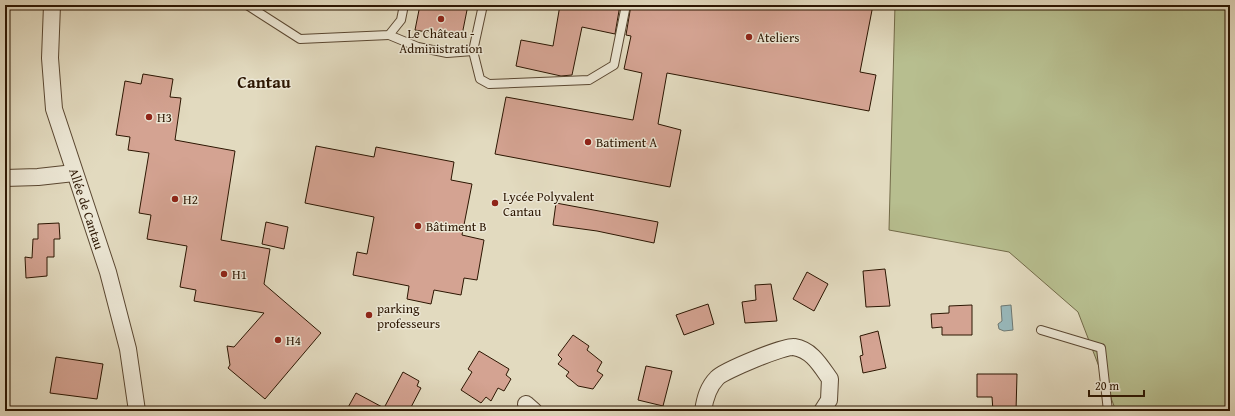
<svg xmlns="http://www.w3.org/2000/svg" width="1235" height="416" viewBox="0 0 1235 416" font-family="'Gentium Book Plus',serif">
  <style>
    .green { fill: #b7be8f; stroke: #726a48 }
    .water { fill: #98b8bb; stroke: #6d7771 }
    .building { fill: #d4a392; stroke: #2c1602 }
    .lines { fill: none; stroke-linecap: round; stroke-linejoin: round }
    .lane-casing { stroke: #5a4731; stroke-width: 10 }
    .street-casing { stroke: #5a4731; stroke-width: 18 }
    .lane { stroke: #ece7d5; stroke-width: 8 }
    .street { stroke: #ece7d5; stroke-width: 16 }
    .poi-dot { fill: #8f2418; stroke: #ece7d5; stroke-width: 1.5 }
    .labels { text-anchor: middle; dominant-baseline: central; stroke-width: 3; stroke-linejoin: round; paint-order: stroke }
    .poi-label { font-size: 13px; fill: #2c1602; stroke: #ece7d5; text-anchor: start }
    .street-label { font-size: 13px; fill: #2c1602; stroke: #ece7d5 }
    .district-label { font-size: 17px; font-weight: bold; fill: #2c1602; stroke: #ece7d5 }
  </style>
  <rect width="100%" height="100%" fill="#e2dabf"/>
  <filter id="stains"><feTurbulence type="fractalNoise" baseFrequency=".005" numOctaves="4"/><feColorMatrix values="0 0 0 0 .2 0 0 0 0 .09 0 0 0 0 .02 0 0 0 .5 -.17"/></filter>
  <radialGradient id="worn" r=".72"><stop offset=".6" stop-color="#630" stop-opacity="0"/><stop offset="1" stop-color="#630" stop-opacity=".3"/></radialGradient>
  <!-- green -->
  <path class="green" d="M 895,5 L 1230,5 L 1230,411 L 1116,411 L 1078,312 L 1009,252 L 889,230 Z"/>
  <!-- water -->
  <path class="water" d="M 1011,305 L 1013,330 L 1004,331 L 999,329 L 998,324 L 1002,321 L 1001,306 Z"/>
  <!-- building -->
  <g class="building">
    <path d="M 420,5 L 468,5 L 462,35 L 457,35 L 456,37 L 415,30 Z"/>
    <path d="M 560,5 L 620,5 L 615,34 L 582,27 L 572,75 L 561,76 L 516,66 L 521,40 L 553,46 Z"/>
    <path d="M 631,5 L 873,5 L 860,72 L 876,75 L 869,111 L 667,73 L 658,124 L 681,130 L 670,187 L 495,154 L 506,97 L 633,120 L 642,73 L 624,69 L 631,36 L 626,35 Z"/>
    <path d="M 143,74 L 173,79 L 170,97 L 181,98 L 175,140 L 235,151 L 221,240 L 270,249 L 264,284 L 321,333 L 265,399 L 228,368 L 230,365 L 227,346 L 234,347 L 264,313 L 194,301 L 196,290 L 180,287 L 187,246 L 147,239 L 151,215 L 139,213 L 149,153 L 128,150 L 130,137 L 116,135 L 125,81 L 141,84 Z"/>
    <path d="M 316,146 L 374,157 L 376,147 L 454,162 L 451,180 L 472,184 L 462,235 L 484,240 L 477,280 L 464,278 L 461,295 L 434,290 L 431,304 L 407,299 L 409,286 L 353,275 L 357,252 L 367,254 L 374,217 L 305,203 Z"/>
    <path d="M 556,203 L 658,222 L 654,243 L 597,231 L 553,225 Z"/>
    <path d="M 266,222 L 288,227 L 284,249 L 262,244 Z"/>
    <path d="M 59,223 L 60,239 L 54,239 L 54,257 L 47,257 L 47,276 L 26,278 L 25,257 L 32,258 L 33,239 L 38,239 L 38,224 Z"/>
    <path d="M 885,269 L 890,306 L 866,307 L 863,271 Z"/>
    <path d="M 807,272 L 828,284 L 814,311 L 793,299 Z"/>
    <path d="M 771,284 L 777,321 L 745,323 L 742,302 L 756,300 L 755,285 Z"/>
    <path d="M 708,304 L 714,324 L 684,335 L 676,315 Z"/>
    <path d="M 972,305 L 972,335 L 942,335 L 942,327 L 932,328 L 931,314 L 949,313 L 949,306 Z"/>
    <path d="M 878,331 L 886,368 L 863,373 L 860,356 L 863,355 L 860,336 Z"/>
    <path d="M 573,335 L 589,346 L 587,350 L 602,362 L 597,371 L 603,375 L 593,389 L 578,386 L 566,376 L 569,372 L 558,364 L 562,359 L 558,355 Z"/>
    <path d="M 479,351 L 509,369 L 506,375 L 511,379 L 504,391 L 498,388 L 491,401 L 486,397 L 481,403 L 461,390 L 472,372 L 468,369 Z"/>
    <path d="M 56,357 L 103,364 L 97,399 L 50,393 Z"/>
    <path d="M 646,366 L 672,371 L 663,406 L 638,400 Z"/>
    <path d="M 403,372 L 419,381 L 417,386 L 421,388 L 409,411 L 346,411 L 356,393 L 384,408 Z"/>
    <path d="M 977,374 L 1017,374 L 1016,411 L 993,411 L 992,397 L 977,397 Z"/>
  </g>
  <g class="lines">
    <defs>
      <g id="lane">
        <path d="M 247,5 L 300,39 L 389,35 L 401,20 L 404,5"/>
        <path d="M 389,35 L 418,47 L 447,53 L 473,51 L 483,5"/>
        <path d="M 473,51 L 480,79 L 489,84 L 589,80 L 614,65 L 626,5"/>
        <path d="M 1041,330 L 1101,348 L 1108,411"/>
      </g>
      <g id="street">
        <path id="s1" d="M 52,5 L 50,58 L 54,109 L 108,272 L 128,349 L 137,411"/>
        <path d="M 5,178 L 38,177 L 74,173"/>
        <path d="M 526,404 L 534,411"/>
        <path d="M 703,411 C 705,398 708,387 717,378 C 723,371 786,345 794,347 C 812,350 820,365 830,379 L 829,400 L 822,411"/>
      </g>
    </defs>
    <!-- lane casing -->
    <use href="#lane" class="lane-casing"/>
    <!-- street casing -->
    <use href="#street" class="street-casing"/>
    <!-- lane -->
    <use href="#lane" class="lane"/>
    <!-- street -->
    <use href="#street" class="street"/>
  </g>
  <!-- markers -->
  <g class="poi-dot">
    <circle cx="441" cy="19" r="4"/>
    <circle cx="749" cy="37" r="4"/>
    <circle cx="149" cy="117" r="4"/>
    <circle cx="588" cy="142" r="4"/>
    <circle cx="175" cy="199" r="4"/>
    <circle cx="495" cy="203" r="4"/>
    <circle cx="418" cy="226" r="4"/>
    <circle cx="224" cy="274" r="4"/>
    <circle cx="369" cy="315" r="4"/>
    <circle cx="278" cy="340" r="4"/>
  </g>
  <g class="labels">
    <!-- poi labels -->
    <g class="poi-label">
      <text x="441" y="33" text-anchor="middle">Le Château -<tspan x="441" dy="15">Administration</tspan></text>
      <text x="757" y="37">Ateliers</text>
      <text x="157" y="117">H3</text>
      <text x="596" y="142">Batiment A</text>
      <text x="503" y="196">Lycée Polyvalent<tspan x="503" dy="15">Cantau</tspan></text>
      <text x="183" y="199">H2</text>
      <text x="426" y="226">Bâtiment B</text>
      <text x="232" y="274">H1</text>
      <text x="377" y="308">parking<tspan x="377" dy="15">professeurs</tspan></text>
      <text x="286" y="340">H4</text>
    </g>
    <!-- street labels -->
    <g class="street-label">
      <text stroke="none"><textPath href="#s1" startOffset="209">Allée de Cantau</textPath></text>
    </g>
    <!-- district labels -->
    <g class="district-label">
      <text x="264" y="81">Cantau</text>
    </g>
  </g>
  <!-- margin -->
  <rect width="1235" height="416" fill="none" stroke="#e2dabf" stroke-width="20"/>
  <rect x="6" y="6" width="1223" height="404" fill="none" stroke="#2c1602" stroke-width="2"/>
  <rect x="10" y="10" width="1215" height="396" fill="none" stroke="#2c1602"/>
  <!-- scale -->
  <path d="M1089 390v6h55v-6" fill="none" stroke="#2c1602" stroke-width="2"/>
  <text x="1095" y="390" font-size="12" fill="#2c1602" stroke="#ece7d5" stroke-width="3" paint-order="stroke">20 m</text>
  <rect width="100%" height="100%" filter="url(#stains)"/>
  <rect width="100%" height="100%" fill="url(#worn)"/>
</svg>
